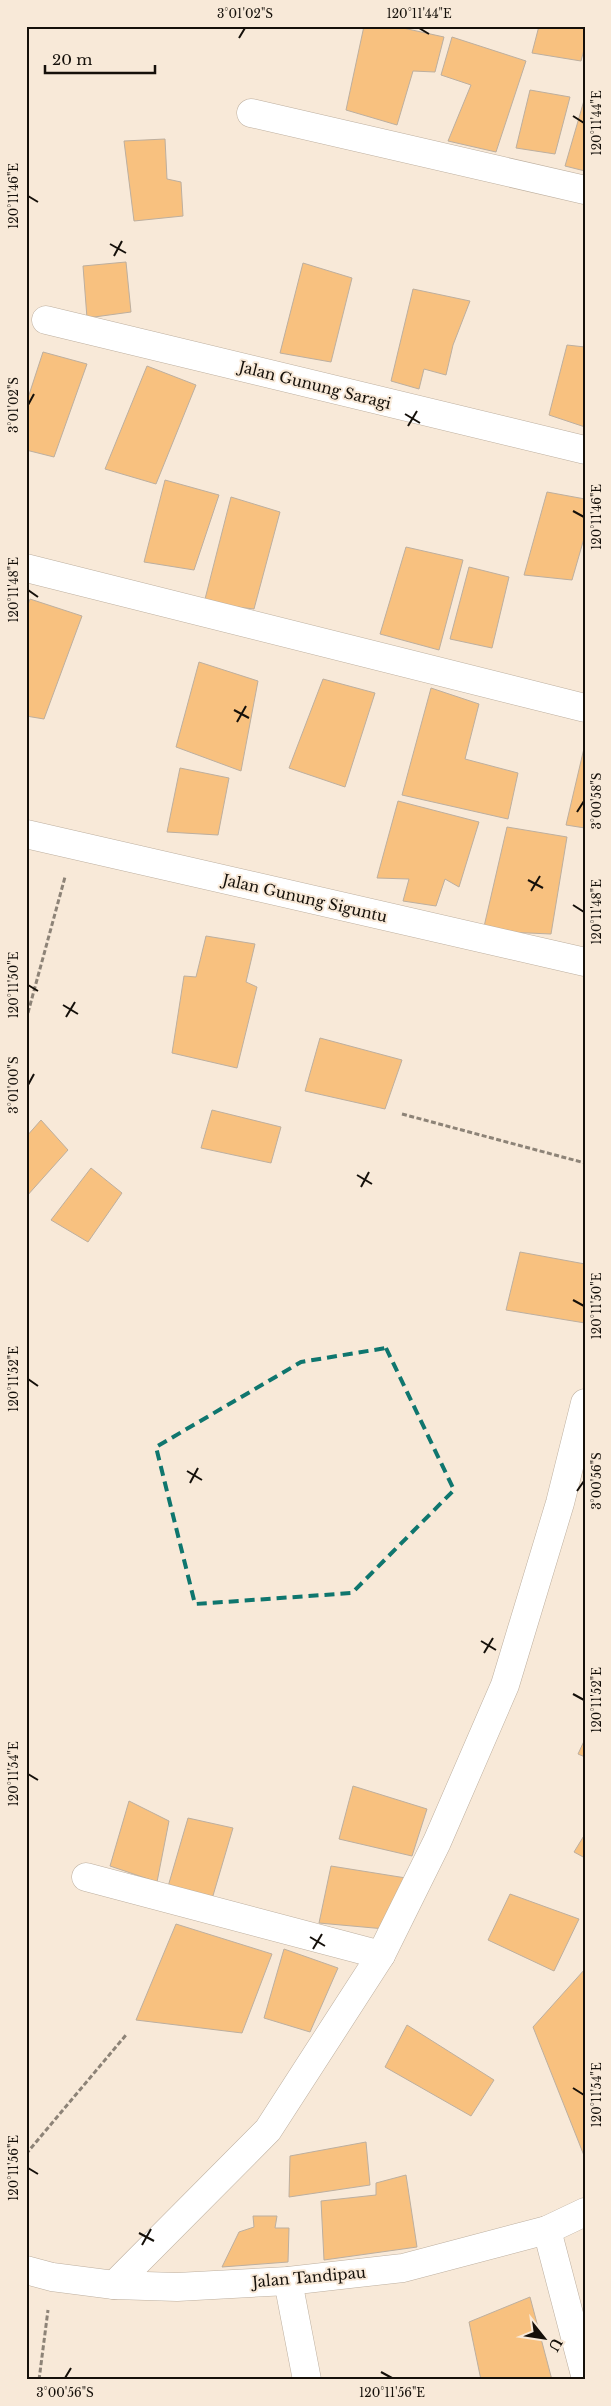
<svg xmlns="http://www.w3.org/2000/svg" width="611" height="2406" viewBox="0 0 611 2406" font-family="'Libre Baskerville',serif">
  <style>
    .building { fill: #f8c17f; stroke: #bdaf9f }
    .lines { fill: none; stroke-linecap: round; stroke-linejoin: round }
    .minor-casing { stroke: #bdaf9f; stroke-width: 29 }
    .path { stroke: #8d8377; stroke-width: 3; stroke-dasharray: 5 2.5; stroke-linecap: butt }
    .minor { stroke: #fff; stroke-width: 28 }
    .marked { fill: none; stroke: #0f766e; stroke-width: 4; stroke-dasharray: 10 6; stroke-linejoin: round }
    .ticks { fill: none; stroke: #15100a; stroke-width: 2 }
    .labels { text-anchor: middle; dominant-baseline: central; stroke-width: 4; stroke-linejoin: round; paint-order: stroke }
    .street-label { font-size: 15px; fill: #15100a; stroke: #f8e9d8 }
    .neatline { fill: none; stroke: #15100a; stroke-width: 2 }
    .ticks-label { font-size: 12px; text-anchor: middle; fill: #15100a }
  </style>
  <rect width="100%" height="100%" fill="#f8e9d8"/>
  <!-- building -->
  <g class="building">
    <path d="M 364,26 L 394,26 L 444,37 L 435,72 L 413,71 L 397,125 L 346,110 Z"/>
    <path d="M 539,26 L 585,26 L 585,46 L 581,61 L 532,53 Z"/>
    <path d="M 452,37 L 526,61 L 496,152 L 448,141 L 471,85 L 441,75 Z"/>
    <path d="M 530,90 L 570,97 L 555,154 L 516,148 Z"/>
    <path d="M 585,97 L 585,171 L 565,166 Z"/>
    <path d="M 165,139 L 167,179 L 181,182 L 183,216 L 134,221 L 124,141 Z"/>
    <path d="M 126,262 L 131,312 L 87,318 L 83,266 Z"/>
    <path d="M 303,263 L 352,278 L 331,362 L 280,353 Z"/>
    <path d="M 413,289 L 470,301 L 453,345 L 446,375 L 424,369 L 419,389 L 391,381 Z"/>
    <path d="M 567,345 L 585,347 L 585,427 L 549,415 Z"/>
    <path d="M 43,352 L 87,364 L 54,457 L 26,450 L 26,404 Z"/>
    <path d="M 147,366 L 196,385 L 156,484 L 105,469 Z"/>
    <path d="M 165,480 L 219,495 L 194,570 L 144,562 Z"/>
    <path d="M 547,492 L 585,499 L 585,535 L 572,580 L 524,575 Z"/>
    <path d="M 231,497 L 280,512 L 254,609 L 204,603 Z"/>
    <path d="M 406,547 L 463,560 L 439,650 L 380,634 Z"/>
    <path d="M 469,567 L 509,577 L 492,648 L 450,639 Z"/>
    <path d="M 30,599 L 82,616 L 44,719 L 26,716 L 26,611 Z"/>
    <path d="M 199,662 L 258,681 L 241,771 L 176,747 Z"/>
    <path d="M 323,679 L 375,693 L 345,787 L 289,768 Z"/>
    <path d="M 431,688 L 479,704 L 465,759 L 518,773 L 508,819 L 402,795 Z"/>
    <path d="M 585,744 L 585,828 L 566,825 Z"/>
    <path d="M 180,768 L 229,778 L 218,835 L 167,832 Z"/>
    <path d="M 398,801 L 479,822 L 459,887 L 445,879 L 436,906 L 403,901 L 409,879 L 377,878 Z"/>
    <path d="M 507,827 L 567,837 L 551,934 L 483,931 Z"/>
    <path d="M 206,936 L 255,944 L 246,982 L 257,987 L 237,1068 L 172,1053 L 184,976 L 196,977 Z"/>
    <path d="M 320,1038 L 402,1060 L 385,1109 L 305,1091 Z"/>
    <path d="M 212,1110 L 281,1127 L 271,1163 L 201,1148 Z"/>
    <path d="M 41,1120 L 68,1150 L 26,1197 L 26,1137 Z"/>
    <path d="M 91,1168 L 122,1193 L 88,1242 L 51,1220 Z"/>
    <path d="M 520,1252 L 585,1264 L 585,1323 L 506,1310 Z"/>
    <path d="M 585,1739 L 585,1757 L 578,1754 Z"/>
    <path d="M 353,1786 L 427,1809 L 412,1856 L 339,1839 Z"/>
    <path d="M 129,1801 L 169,1821 L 157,1882 L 110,1866 Z"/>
    <path d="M 188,1818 L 233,1828 L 212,1899 L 167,1890 Z"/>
    <path d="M 585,1834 L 585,1858 L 574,1852 Z"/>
    <path d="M 331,1866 L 406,1878 L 385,1929 L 319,1923 Z"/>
    <path d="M 510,1894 L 579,1919 L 554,1971 L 488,1940 Z"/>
    <path d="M 176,1924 L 272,1954 L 242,2033 L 136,2020 Z"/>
    <path d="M 284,1949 L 338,1968 L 310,2032 L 264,2018 Z"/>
    <path d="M 585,1969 L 585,2158 L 533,2027 Z"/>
    <path d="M 407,2025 L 494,2080 L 471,2116 L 385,2067 Z"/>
    <path d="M 366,2142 L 370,2185 L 289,2197 L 290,2156 Z"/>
    <path d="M 406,2175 L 417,2247 L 324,2260 L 321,2201 L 376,2195 L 376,2183 Z"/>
    <path d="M 253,2216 L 277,2216 L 275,2228 L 289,2228 L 288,2262 L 222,2267 L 239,2232 L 254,2227 Z"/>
    <path d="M 530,2297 L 552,2380 L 481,2380 L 469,2322 Z"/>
  </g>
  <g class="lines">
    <defs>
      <g id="minor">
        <path d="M 251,113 L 585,190"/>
        <path d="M 46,320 L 585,450"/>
        <path d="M 26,568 L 585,708"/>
        <path d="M 26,834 L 585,962"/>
        <path d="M 86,1877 L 381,1955"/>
        <path d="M 547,2230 L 585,2375"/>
        <path d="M 26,2270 L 52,2277 L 114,2285 L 177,2287 L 288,2281 L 403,2268 L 547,2230 L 585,2212"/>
        <path d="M 288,2281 L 307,2380"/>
        <path d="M 114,2285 L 268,2130 L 381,1955 L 437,1842 L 505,1685 L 560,1503 L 585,1403"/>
      </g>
    </defs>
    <!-- minor casing -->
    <use href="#minor" class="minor-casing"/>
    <!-- path -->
    <g class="path">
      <path d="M 26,1020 L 65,877"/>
      <path d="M 402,1114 L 585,1163"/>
      <path d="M 26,2154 L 126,2035"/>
      <path d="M 39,2380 L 48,2310"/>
    </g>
    <!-- minor -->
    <use href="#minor" class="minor"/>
  </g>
  <!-- marked area -->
  <path class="marked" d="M 386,1348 L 454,1490 L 352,1593 L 195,1604 L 156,1447 L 301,1362 Z"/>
  <!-- ticks -->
  <path class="ticks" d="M 419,28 L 429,34M 239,38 L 245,28M 573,116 L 584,123M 28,196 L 38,202M 110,244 L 126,253M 114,256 L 122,241M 28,405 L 34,394M 405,414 L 420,423M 408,426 L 417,411M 573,511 L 584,517M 28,590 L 38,597M 234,710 L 249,718M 237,722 L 246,706M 577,812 L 584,801M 528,880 L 543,888M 531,891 L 540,876M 573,905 L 584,912M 28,985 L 38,991M 63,1005 L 78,1014M 66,1017 L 75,1002M 28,1085 L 34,1074M 357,1175 L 372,1184M 361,1187 L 369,1172M 573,1300 L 584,1306M 28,1379 L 38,1386M 187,1471 L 202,1480M 190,1483 L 198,1468M 577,1491 L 584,1481M 481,1641 L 496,1650M 484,1653 L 493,1638M 573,1694 L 584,1700M 28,1774 L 38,1780M 310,1937 L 325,1946M 313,1949 L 322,1934M 573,2088 L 584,2095M 28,2168 L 38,2174M 139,2233 L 154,2241M 142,2245 L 151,2229M 381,2372 L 392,2378M 65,2378 L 71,2368"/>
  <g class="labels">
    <!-- street labels -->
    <g class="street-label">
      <text transform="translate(315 385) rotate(14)">Jalan Gunung Saragi</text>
      <text transform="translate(305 898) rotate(13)">Jalan Gunung Siguntu</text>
      <text transform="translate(309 2277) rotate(-5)">Jalan Tandipau</text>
    </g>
  </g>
  <!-- border -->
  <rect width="611" height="2406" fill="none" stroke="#f8e9d8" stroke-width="55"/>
  <!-- north arrow -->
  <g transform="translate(544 2338) rotate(120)" stroke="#f8e9d8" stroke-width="4" paint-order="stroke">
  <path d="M0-4L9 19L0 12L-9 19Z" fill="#15100a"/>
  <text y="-8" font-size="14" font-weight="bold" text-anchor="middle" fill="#15100a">U</text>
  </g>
  <!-- scale -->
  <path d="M45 65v8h110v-8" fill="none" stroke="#15100a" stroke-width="2.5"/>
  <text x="52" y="65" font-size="15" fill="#15100a" stroke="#f8e9d8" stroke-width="4" paint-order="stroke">20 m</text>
  <rect x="28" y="28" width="556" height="2350" class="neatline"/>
  <g class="ticks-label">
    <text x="245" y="18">3°01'02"S</text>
    <text x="419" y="18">120°11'44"E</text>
    <text transform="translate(597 123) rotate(-90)" y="4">120°11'44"E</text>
    <text transform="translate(14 196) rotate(-90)" y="4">120°11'46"E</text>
    <text transform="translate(14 405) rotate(-90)" y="4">3°01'02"S</text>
    <text transform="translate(597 517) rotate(-90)" y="4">120°11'46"E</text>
    <text transform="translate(14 590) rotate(-90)" y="4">120°11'48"E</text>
    <text transform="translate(597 801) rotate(-90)" y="4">3°00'58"S</text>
    <text transform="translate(597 912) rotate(-90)" y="4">120°11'48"E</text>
    <text transform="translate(14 985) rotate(-90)" y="4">120°11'50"E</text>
    <text transform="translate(14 1085) rotate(-90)" y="4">3°01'00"S</text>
    <text transform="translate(597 1306) rotate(-90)" y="4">120°11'50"E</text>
    <text transform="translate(14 1379) rotate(-90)" y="4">120°11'52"E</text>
    <text transform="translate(597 1481) rotate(-90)" y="4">3°00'56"S</text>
    <text transform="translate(597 1700) rotate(-90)" y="4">120°11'52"E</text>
    <text transform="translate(14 1774) rotate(-90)" y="4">120°11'54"E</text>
    <text transform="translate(597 2095) rotate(-90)" y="4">120°11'54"E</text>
    <text transform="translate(14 2168) rotate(-90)" y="4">120°11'56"E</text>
    <text x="65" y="2397">3°00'56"S</text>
    <text x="392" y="2397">120°11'56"E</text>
  </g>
</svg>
